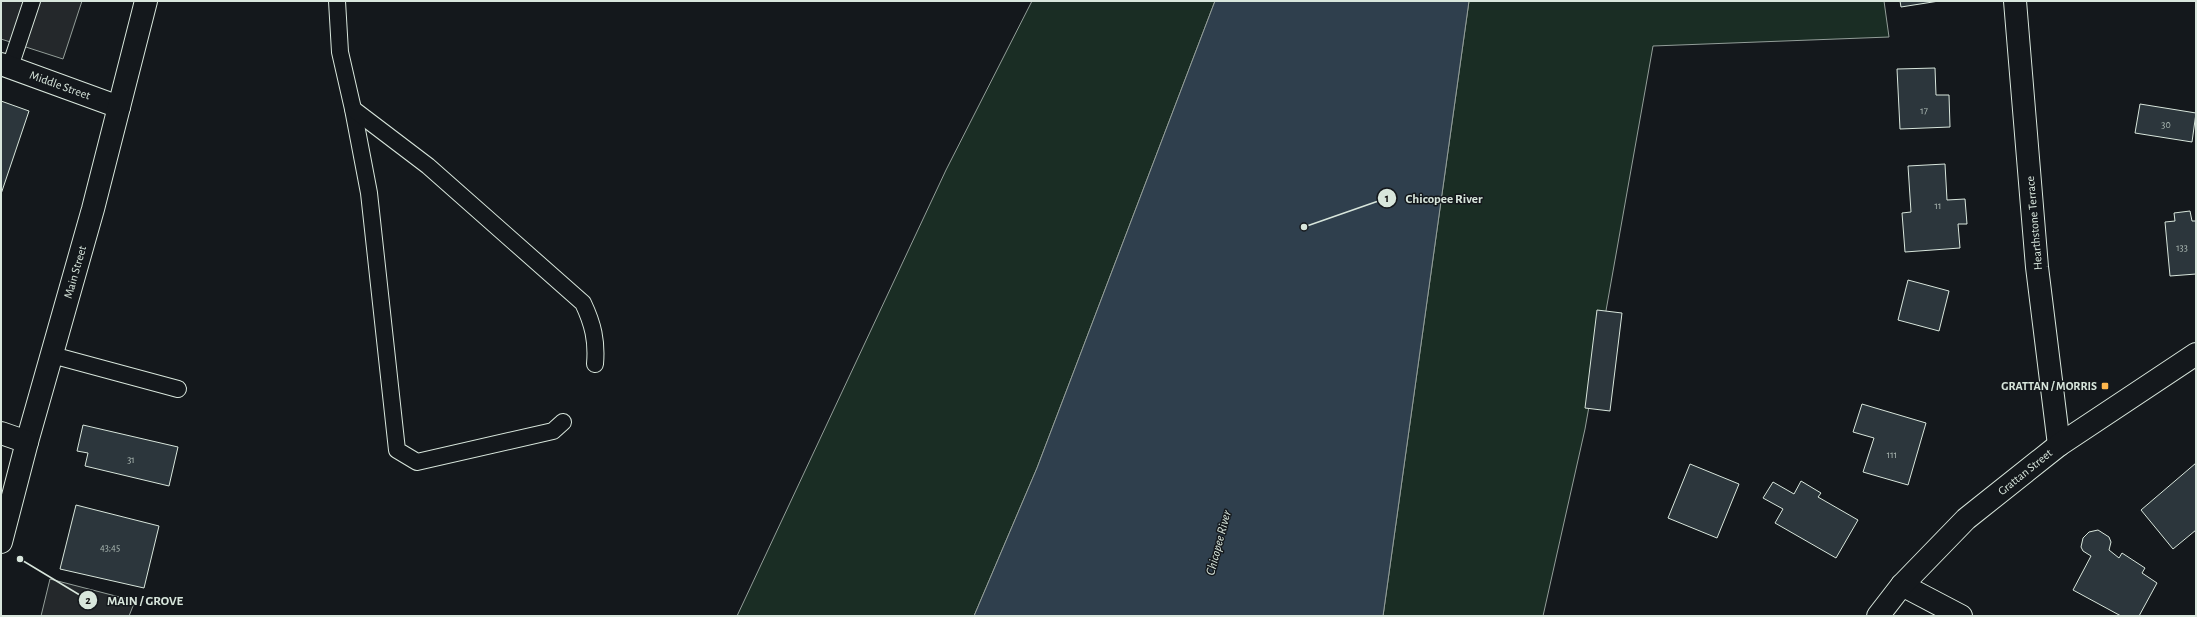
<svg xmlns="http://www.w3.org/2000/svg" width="2197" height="617" viewBox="0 0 2197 617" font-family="'Alegreya Sans',sans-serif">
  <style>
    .green { fill: #1a2d24; stroke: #939e99 }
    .parking { fill: #24282b; stroke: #939e99 }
    .water { fill: #2f3f4d; stroke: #939e99 }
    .building { fill: #2c363c; stroke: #d8e6dc }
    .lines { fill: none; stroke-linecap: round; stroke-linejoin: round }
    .service-casing { stroke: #d8e6dc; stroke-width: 18 }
    .minor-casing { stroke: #d8e6dc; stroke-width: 24 }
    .secondary-casing { stroke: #d8e6dc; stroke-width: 24 }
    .service { stroke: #14181c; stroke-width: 16 }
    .minor { stroke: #14181c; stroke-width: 22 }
    .secondary { stroke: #14181c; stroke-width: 22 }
    .poi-dot { fill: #ffb74d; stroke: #14181c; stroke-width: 1.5 }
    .labels { text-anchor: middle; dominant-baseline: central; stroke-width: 3; stroke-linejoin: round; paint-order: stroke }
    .number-label { font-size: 10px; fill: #adbab4 }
    .street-label { font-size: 12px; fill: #d8e6dc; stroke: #14181c }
    .poi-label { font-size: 12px; font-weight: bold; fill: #d8e6dc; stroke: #14181c; text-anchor: end }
    .water-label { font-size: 13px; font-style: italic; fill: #d8e6dc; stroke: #14181c }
    .leader { fill: none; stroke: #d8e6dc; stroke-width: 1.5 }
    .callout-dot { fill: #d8e6dc; stroke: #14181c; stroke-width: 1.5 }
    .mark-label { font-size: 12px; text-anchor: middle; font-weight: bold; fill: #111 }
    .callout-label { font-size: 13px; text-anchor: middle; font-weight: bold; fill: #d8e6dc; stroke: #14181c; stroke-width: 3; stroke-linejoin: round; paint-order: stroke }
  </style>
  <rect width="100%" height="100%" fill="#14181c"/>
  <!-- green -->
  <g class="green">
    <path d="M 1032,1 L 1215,1 L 1037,468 L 974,616 L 737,616 L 946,170 Z"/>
    <path d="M 1469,1 L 1884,1 L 1889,37 L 1653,46 L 1585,429 L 1543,616 L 1383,616 Z"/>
  </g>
  <!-- parking -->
  <g class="parking">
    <path d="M 1,1 L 82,1 L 63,59 L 1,39 Z"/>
    <path d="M 50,579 L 135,601 L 129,616 L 41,616 Z"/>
  </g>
  <!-- water -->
  <path class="water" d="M 1215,1 L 1469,1 L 1383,616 L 974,616 L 1037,468 Z"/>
  <!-- building -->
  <g class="building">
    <path d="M 1900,1 L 1939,1 L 1901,7 Z"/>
    <path d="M 1935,68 L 1936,95 L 1949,95 L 1950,127 L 1900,129 L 1897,69 Z"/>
    <path d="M 1,101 L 29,111 L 1,194 Z"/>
    <path d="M 2140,104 L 2196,113 L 2192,142 L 2135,133 Z"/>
    <path d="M 1945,164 L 1947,200 L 1965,199 L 1967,224 L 1958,224 L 1960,248 L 1905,252 L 1902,213 L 1911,212 L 1908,166 Z"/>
    <path d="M 2190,211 L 2192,221 L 2196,221 L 2196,274 L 2170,276 L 2165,222 L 2175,221 L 2174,213 Z"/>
    <path d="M 1908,280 L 1949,291 L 1939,331 L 1898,320 Z"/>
    <path d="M 1597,310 L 1622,313 L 1610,411 L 1585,408 Z"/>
    <path d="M 1862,404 L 1926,423 L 1908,485 L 1863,472 L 1874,438 L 1853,432 Z"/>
    <path d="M 83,425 L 178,447 L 169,486 L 85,466 L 88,453 L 77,451 Z"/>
    <path d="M 2196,463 L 2196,530 L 2173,549 L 2141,510 Z"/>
    <path d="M 1690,464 L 1739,484 L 1717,538 L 1668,518 Z"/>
    <path d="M 1801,481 L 1821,493 L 1818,497 L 1858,520 L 1836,558 L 1775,523 L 1783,509 L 1763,498 L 1773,482 L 1794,494 Z"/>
    <path d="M 76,505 L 159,526 L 144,588 L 60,569 Z"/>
    <path d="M 2098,530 L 2109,537 L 2111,542 L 2109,550 L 2119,558 L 2122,553 L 2145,568 L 2142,573 L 2157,583 L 2139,616 L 2121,616 L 2073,590 L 2091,556 L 2083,551 L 2081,547 L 2083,538 L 2089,532 Z"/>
  </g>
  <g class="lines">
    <defs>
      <g id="service">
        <path d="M 337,1 L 340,52 L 353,109 L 369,193 L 397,450 L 417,462 L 553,431 L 563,422"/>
        <path d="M 10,67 L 32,1"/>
        <path d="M 353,109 L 428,166 L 583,303 C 593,324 597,341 595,364"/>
        <path d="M 52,355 L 178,389"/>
      </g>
      <g id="minor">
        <path d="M 2015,1 L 2037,267 L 2059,445"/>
        <path d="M 1,64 L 119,107"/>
        <path d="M 27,442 L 93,209 L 146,1"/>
        <path d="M 1902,585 L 1961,616"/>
      </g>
      <g id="secondary">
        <path d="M 1,433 L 27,442 L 1,542"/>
        <path d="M 1878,616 L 1902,585 L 1966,519 L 2059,445 L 2196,354"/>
      </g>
    </defs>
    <!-- service casing -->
    <use href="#service" class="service-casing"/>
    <!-- minor casing -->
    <use href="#minor" class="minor-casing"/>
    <!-- secondary casing -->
    <use href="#secondary" class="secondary-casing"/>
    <!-- service -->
    <use href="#service" class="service"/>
    <!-- minor -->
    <use href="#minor" class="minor"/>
    <!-- secondary -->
    <use href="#secondary" class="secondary"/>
  </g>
  <!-- markers -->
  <rect class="poi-dot" x="2101" y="382" width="8" height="8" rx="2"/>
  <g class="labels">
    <!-- number labels -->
    <g class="number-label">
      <text x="1924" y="111">17</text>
      <text x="2166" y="125">30</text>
      <text x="1938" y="206">11</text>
      <text x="2182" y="248">133</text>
      <text x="1892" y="455">111</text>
      <text x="131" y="460">31</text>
      <text x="110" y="548">43;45</text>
    </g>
    <!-- street labels -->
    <g class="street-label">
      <text transform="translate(60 85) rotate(20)">Middle Street</text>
      <text transform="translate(2034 223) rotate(-95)">Hearthstone Terrace</text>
      <text transform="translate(75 272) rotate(-74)">Main Street</text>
      <text transform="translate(2025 472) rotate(-39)">Grattan Street</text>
    </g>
    <!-- poi labels -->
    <g class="poi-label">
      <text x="2097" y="386">GRATTAN / MORRIS</text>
    </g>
    <!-- water labels -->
    <g class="water-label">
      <text transform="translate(1219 543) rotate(-75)">Chicopee River</text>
    </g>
  </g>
  <!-- callouts -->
  <path class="leader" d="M1304 227L1387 198M20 559L88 600"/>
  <g class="callout-dot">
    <circle cx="1304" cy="227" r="4"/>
    <circle cx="20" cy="559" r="4"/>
    <circle cx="1387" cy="198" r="10"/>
    <circle cx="88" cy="600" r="10"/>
  </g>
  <g class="mark-label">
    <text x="1387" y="202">1</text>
    <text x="88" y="604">2</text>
  </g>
  <g class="callout-label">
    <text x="1444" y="203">Chicopee River</text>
    <text x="145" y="605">MAIN / GROVE</text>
  </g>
  <!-- border -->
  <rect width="2197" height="617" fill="none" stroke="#d8e6dc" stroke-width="4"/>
</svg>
